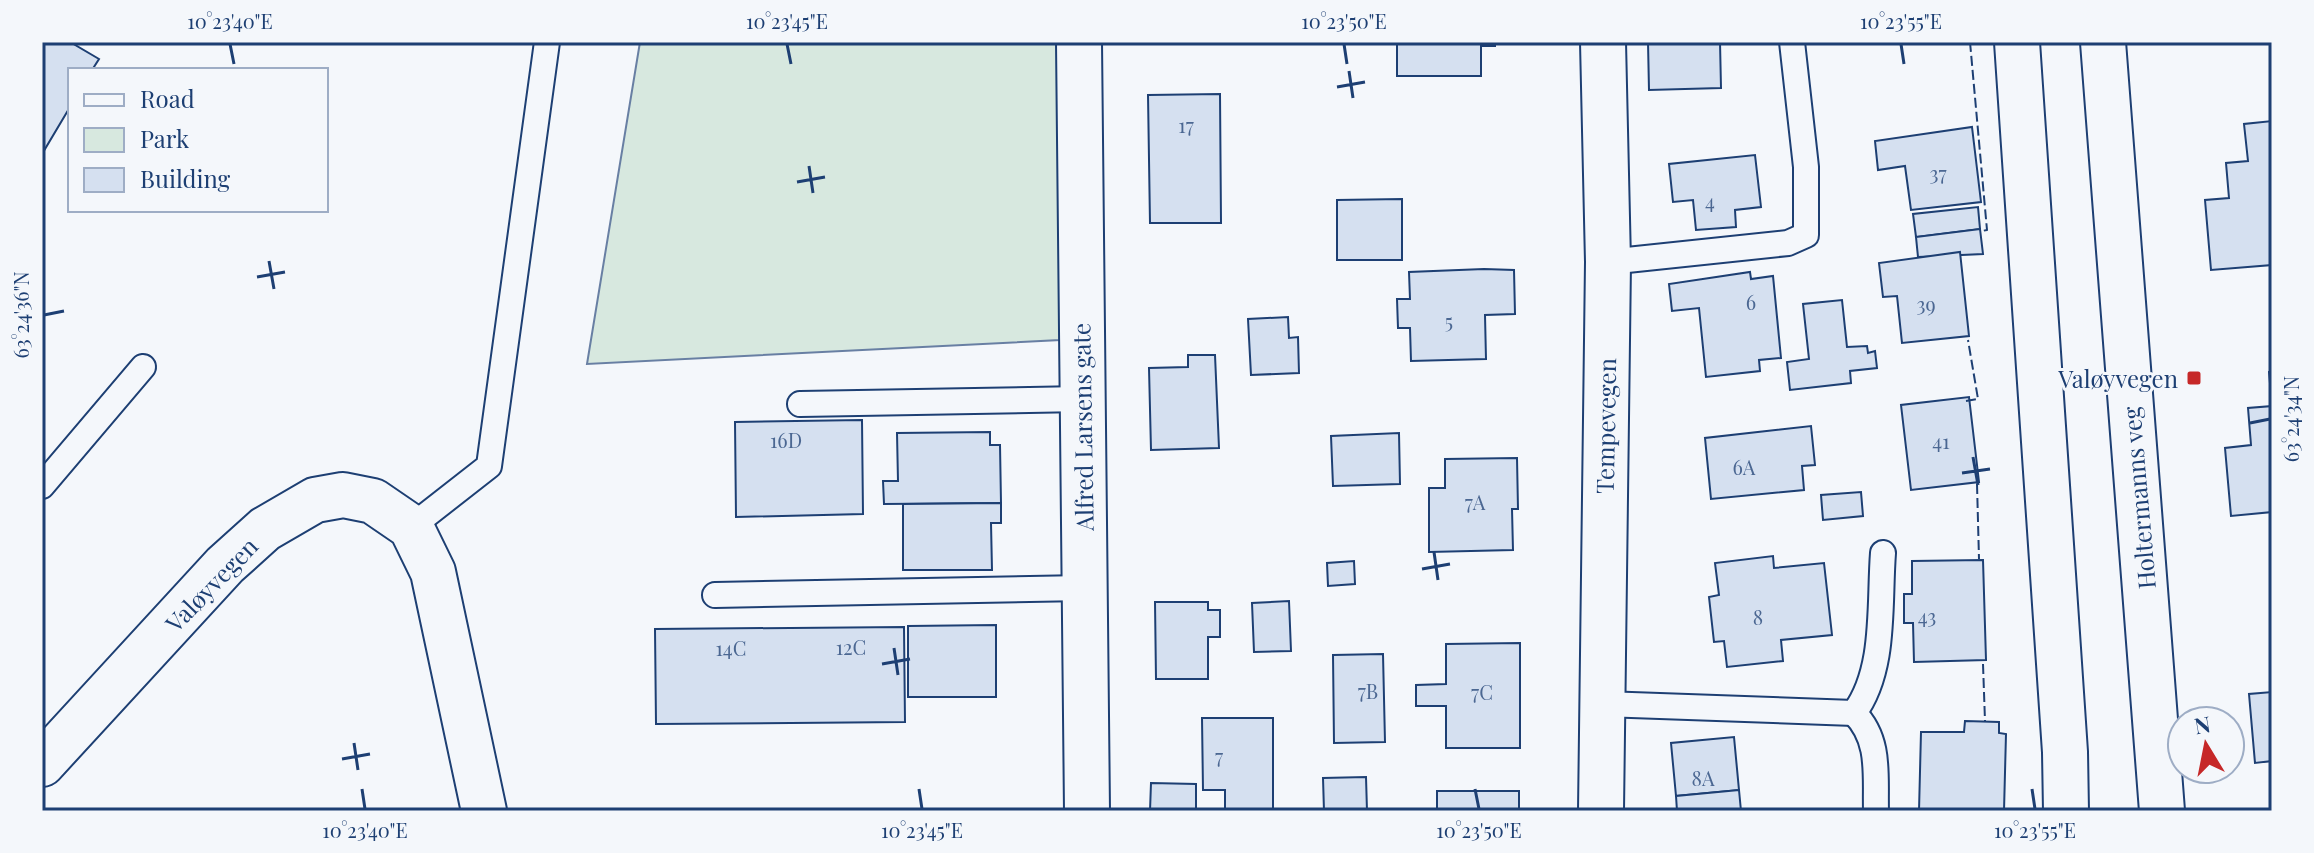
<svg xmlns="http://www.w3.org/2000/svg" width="2314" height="853" viewBox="0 0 2314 853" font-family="'Playfair Display',serif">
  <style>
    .park { fill: #d7e8df; stroke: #687fa3; stroke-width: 2 }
    .building { fill: #d5e0f0; stroke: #1d3f73; stroke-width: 2 }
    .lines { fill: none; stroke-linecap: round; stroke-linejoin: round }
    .lane-casing { stroke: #1d3f73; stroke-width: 28 }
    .street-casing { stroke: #1d3f73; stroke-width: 48 }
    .primary-casing { stroke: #1d3f73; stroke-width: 48 }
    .lane { stroke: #f4f7fb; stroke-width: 24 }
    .street { stroke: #f4f7fb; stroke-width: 44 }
    .primary { stroke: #f4f7fb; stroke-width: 44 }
    .fence { stroke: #1d3f73; stroke-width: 2; stroke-dasharray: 10 4; stroke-linecap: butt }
    .ticks { fill: none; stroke: #1d3f73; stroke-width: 3 }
    .poi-dot { fill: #c62828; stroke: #f4f7fb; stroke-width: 3 }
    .labels { text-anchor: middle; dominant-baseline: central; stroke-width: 6; stroke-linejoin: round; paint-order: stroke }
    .number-label { font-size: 20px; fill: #4b6792 }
    .poi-label { font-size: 24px; fill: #1d3f73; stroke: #f4f7fb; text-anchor: end }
    .street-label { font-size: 24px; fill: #1d3f73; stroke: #f4f7fb }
    .neatline { fill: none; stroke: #1d3f73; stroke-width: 3 }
    .ticks-label { font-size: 20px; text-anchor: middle; fill: #1d3f73 }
  </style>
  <rect width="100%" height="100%" fill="#f4f7fb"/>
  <!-- park -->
  <path class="park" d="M 640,42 L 1057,42 L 1060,340 L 587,364 Z"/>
  <!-- building -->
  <g class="building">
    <path d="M 42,42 L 70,42 L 99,59 L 92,70 L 70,70 L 70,107 L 42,154 Z"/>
    <path d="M 1397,42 L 1495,42 L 1495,46 L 1481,46 L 1481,76 L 1397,76 Z"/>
    <path d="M 1648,42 L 1720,42 L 1721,88 L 1649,90 Z"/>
    <path d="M 1220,94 L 1221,223 L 1150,223 L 1148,95 Z"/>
    <path d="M 2272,121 L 2272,265 L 2211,270 L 2205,200 L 2229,198 L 2226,163 L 2248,161 L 2244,124 Z"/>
    <path d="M 1972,127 L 1981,202 L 1911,210 L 1905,166 L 1878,170 L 1875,141 Z"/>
    <path d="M 1755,155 L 1761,207 L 1735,210 L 1736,227 L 1696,230 L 1693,200 L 1673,202 L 1669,164 Z"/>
    <path d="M 1402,199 L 1402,260 L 1337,260 L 1337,200 Z"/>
    <path d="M 1978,207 L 1980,229 L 1916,237 L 1913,214 Z"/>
    <path d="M 1980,229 L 1983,254 L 1918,257 L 1916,237 Z"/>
    <path d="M 1960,252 L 1969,336 L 1902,343 L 1897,296 L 1883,297 L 1879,263 Z"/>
    <path d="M 1484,269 L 1514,270 L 1515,314 L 1485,315 L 1486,359 L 1411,361 L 1410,328 L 1398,328 L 1397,299 L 1410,299 L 1409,272 Z"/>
    <path d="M 1750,272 L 1751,279 L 1773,276 L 1781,358 L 1759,360 L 1760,371 L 1706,377 L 1699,308 L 1672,311 L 1669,284 Z"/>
    <path d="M 1842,300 L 1847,347 L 1867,346 L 1868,353 L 1875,351 L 1877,368 L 1850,371 L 1851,383 L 1790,390 L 1787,362 L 1809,359 L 1803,304 Z"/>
    <path d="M 1288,317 L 1289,338 L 1298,337 L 1299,373 L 1251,375 L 1248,319 Z"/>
    <path d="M 1188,355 L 1215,355 L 1219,448 L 1151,450 L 1149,368 L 1188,367 Z"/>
    <path d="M 2272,371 L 2272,512 L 2231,516 L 2225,448 L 2251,445 L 2248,408 L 2272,406 L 2269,372 Z"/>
    <path d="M 1969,397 L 1979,482 L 1911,490 L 1901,405 Z"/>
    <path d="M 862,420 L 863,514 L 736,517 L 735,422 Z"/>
    <path d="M 1811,426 L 1815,465 L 1802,466 L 1804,490 L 1711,499 L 1705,438 Z"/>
    <path d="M 990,432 L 990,445 L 1000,445 L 1001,503 L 884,504 L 883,481 L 898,481 L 897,433 Z"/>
    <path d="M 1399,433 L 1400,484 L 1333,486 L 1331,436 Z"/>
    <path d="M 1517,458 L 1518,509 L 1512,509 L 1513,550 L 1429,552 L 1429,488 L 1445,488 L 1445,459 Z"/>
    <path d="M 1861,492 L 1863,516 L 1823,520 L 1821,495 Z"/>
    <path d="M 1001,503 L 1001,523 L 991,523 L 992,570 L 903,570 L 903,504 Z"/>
    <path d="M 1773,556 L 1774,568 L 1824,563 L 1832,635 L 1781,640 L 1783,661 L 1727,667 L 1724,641 L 1714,642 L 1709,597 L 1719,595 L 1715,563 Z"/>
    <path d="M 1983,560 L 1986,660 L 1914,662 L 1913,623 L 1904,623 L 1904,594 L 1912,594 L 1912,561 Z"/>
    <path d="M 1354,561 L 1355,584 L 1328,586 L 1327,563 Z"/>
    <path d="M 1289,601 L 1291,651 L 1254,652 L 1252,603 Z"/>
    <path d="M 1155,602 L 1208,602 L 1208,610 L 1220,610 L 1220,637 L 1208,637 L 1208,679 L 1156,679 Z"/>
    <path d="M 996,625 L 996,697 L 908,697 L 908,626 Z"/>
    <path d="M 904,627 L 905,722 L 656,724 L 655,629 Z"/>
    <path d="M 1520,643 L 1520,748 L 1446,748 L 1446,706 L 1416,706 L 1416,685 L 1446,684 L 1446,644 Z"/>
    <path d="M 1383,654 L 1385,742 L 1334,743 L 1333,655 Z"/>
    <path d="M 2272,692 L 2272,761 L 2255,763 L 2249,694 Z"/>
    <path d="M 1202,718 L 1273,718 L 1273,811 L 1225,811 L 1225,790 L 1203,790 Z"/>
    <path d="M 1965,721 L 1999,722 L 1999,733 L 2006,734 L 2004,811 L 1919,811 L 1921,732 L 1964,732 Z"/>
    <path d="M 1734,737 L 1739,790 L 1676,796 L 1671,743 Z"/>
    <path d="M 1366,777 L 1367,811 L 1324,811 L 1323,778 Z"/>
    <path d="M 1151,783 L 1196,784 L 1196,811 L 1150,811 Z"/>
    <path d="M 1739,790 L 1741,811 L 1677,811 L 1676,796 Z"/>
    <rect x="1437" y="791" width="82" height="20"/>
  </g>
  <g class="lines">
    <defs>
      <g id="lane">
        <path d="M 1608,262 L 1788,243 L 1806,235 L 1806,167 L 1792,42"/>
        <path d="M 800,404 L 1082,399"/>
        <path d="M 42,486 L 143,367"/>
        <path d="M 411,527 L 489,466 L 547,42"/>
        <path d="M 715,595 L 1084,588"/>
        <path d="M 1603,704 L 1854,713 C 1886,670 1879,605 1883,553"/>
        <path d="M 1854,713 C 1881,740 1875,775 1876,811"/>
      </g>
      <g id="street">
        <path d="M 1079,42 L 1087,811"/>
        <path d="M 42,764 L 225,565 L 265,529 L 315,500 L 343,495 L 373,501 L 411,527 L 433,572 L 484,811"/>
        <path d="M 1601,811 L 1608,262 L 1603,42"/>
      </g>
      <g id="primary">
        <path d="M 2017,42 L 2065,752 L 2066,811"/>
        <path d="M 2103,42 L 2162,811"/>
      </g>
    </defs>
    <!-- lane casing -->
    <use href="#lane" class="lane-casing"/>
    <!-- street casing -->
    <use href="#street" class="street-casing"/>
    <!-- primary casing -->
    <use href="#primary" class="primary-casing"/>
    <!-- lane -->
    <use href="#lane" class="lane"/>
    <!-- street -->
    <use href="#street" class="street"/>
    <!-- primary -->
    <use href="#primary" class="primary"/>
    <!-- fence -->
    <g class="fence">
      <path d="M 1970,42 L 1987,230 L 1982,231"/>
      <path d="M 1966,401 L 1978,399 L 1968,340"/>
      <path d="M 1977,484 L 1979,559"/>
      <path d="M 1983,664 L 1985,721"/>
    </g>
  </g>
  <!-- ticks -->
  <path class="ticks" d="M 230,44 L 234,64M 787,44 L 791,64M 1344,44 L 1347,64M 1901,44 L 1904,64M 1349,71 L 1353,98M 1337,87 L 1365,82M 809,166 L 813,193M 797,182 L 825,177M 269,261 L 274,289M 257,277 L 285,272M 44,315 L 64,311M 2250,423 L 2270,419M 1973,457 L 1978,485M 1962,473 L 1990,469M 1434,552 L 1438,580M 1422,569 L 1450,564M 894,648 L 898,675M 882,664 L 910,659M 354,743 L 358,770M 342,759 L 370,754M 362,789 L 365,809M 919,789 L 922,809M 1475,789 L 1479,809M 2032,789 L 2035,809"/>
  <!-- markers -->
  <rect class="poi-dot" x="2186" y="370" width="16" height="16" rx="4"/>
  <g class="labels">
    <!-- number labels -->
    <g class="number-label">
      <text x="1186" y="124">17</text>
      <text x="1938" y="172">37</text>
      <text x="1710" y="200">4</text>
      <text x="1751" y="301">6</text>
      <text x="1926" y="303">39</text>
      <text x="1449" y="320">5</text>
      <text x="786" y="439">16D</text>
      <text x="1941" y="440">41</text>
      <text x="1744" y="466">6A</text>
      <text x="1475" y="501">7A</text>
      <text x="1927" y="615">43</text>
      <text x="1758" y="616">8</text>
      <text x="851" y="646">12C</text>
      <text x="731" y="647">14C</text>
      <text x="1368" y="690">7B</text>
      <text x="1482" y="691">7C</text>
      <text x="1219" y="755">7</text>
      <text x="1703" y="777">8A</text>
    </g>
    <!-- poi labels -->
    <g class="poi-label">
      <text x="2178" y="378">Valøyvegen</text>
    </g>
    <!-- street labels -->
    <g class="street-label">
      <text transform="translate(1605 426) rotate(-89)">Tempevegen</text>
      <text transform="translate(1082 427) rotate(-91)">Alfred Larsens gate</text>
      <text transform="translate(2138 498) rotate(-95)">Holtermanns veg</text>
      <text transform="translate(211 584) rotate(-46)">Valøyvegen</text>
    </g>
  </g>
  <!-- border -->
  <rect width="2314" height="853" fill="none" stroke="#f4f7fb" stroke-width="88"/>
  <!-- legend -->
  <rect x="68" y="68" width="260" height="144" fill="#f4f7fb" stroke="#9eadc5" stroke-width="2"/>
  <rect x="84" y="94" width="40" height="12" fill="#f4f7fb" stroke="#9eadc5" stroke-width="2"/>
  <text x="140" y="108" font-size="24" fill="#1d3f73">Road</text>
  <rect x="84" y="128" width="40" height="24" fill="#d7e8df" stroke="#9eadc5" stroke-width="2"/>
  <text x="140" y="148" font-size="24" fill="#1d3f73">Park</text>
  <rect x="84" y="168" width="40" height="24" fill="#d5e0f0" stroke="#9eadc5" stroke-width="2"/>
  <text x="140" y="188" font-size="24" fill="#1d3f73">Building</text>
  <!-- north arrow -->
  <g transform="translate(2206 745) rotate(350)"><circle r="38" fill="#f4f7fb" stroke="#9eadc5" stroke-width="2"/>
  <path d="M0-6L14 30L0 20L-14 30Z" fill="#c62828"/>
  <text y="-12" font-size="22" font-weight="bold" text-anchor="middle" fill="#1d3f73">N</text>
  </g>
  <rect x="44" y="44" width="2226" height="765" class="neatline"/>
  <g class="ticks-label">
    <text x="230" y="29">10°23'40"E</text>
    <text x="787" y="29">10°23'45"E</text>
    <text x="1344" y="29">10°23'50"E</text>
    <text x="1901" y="29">10°23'55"E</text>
    <text transform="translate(22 315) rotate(-90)" y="7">63°24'36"N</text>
    <text transform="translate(2292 419) rotate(-90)" y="7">63°24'34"N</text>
    <text x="365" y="838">10°23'40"E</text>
    <text x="922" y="838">10°23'45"E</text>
    <text x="1479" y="838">10°23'50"E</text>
    <text x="2035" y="838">10°23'55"E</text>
  </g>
</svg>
